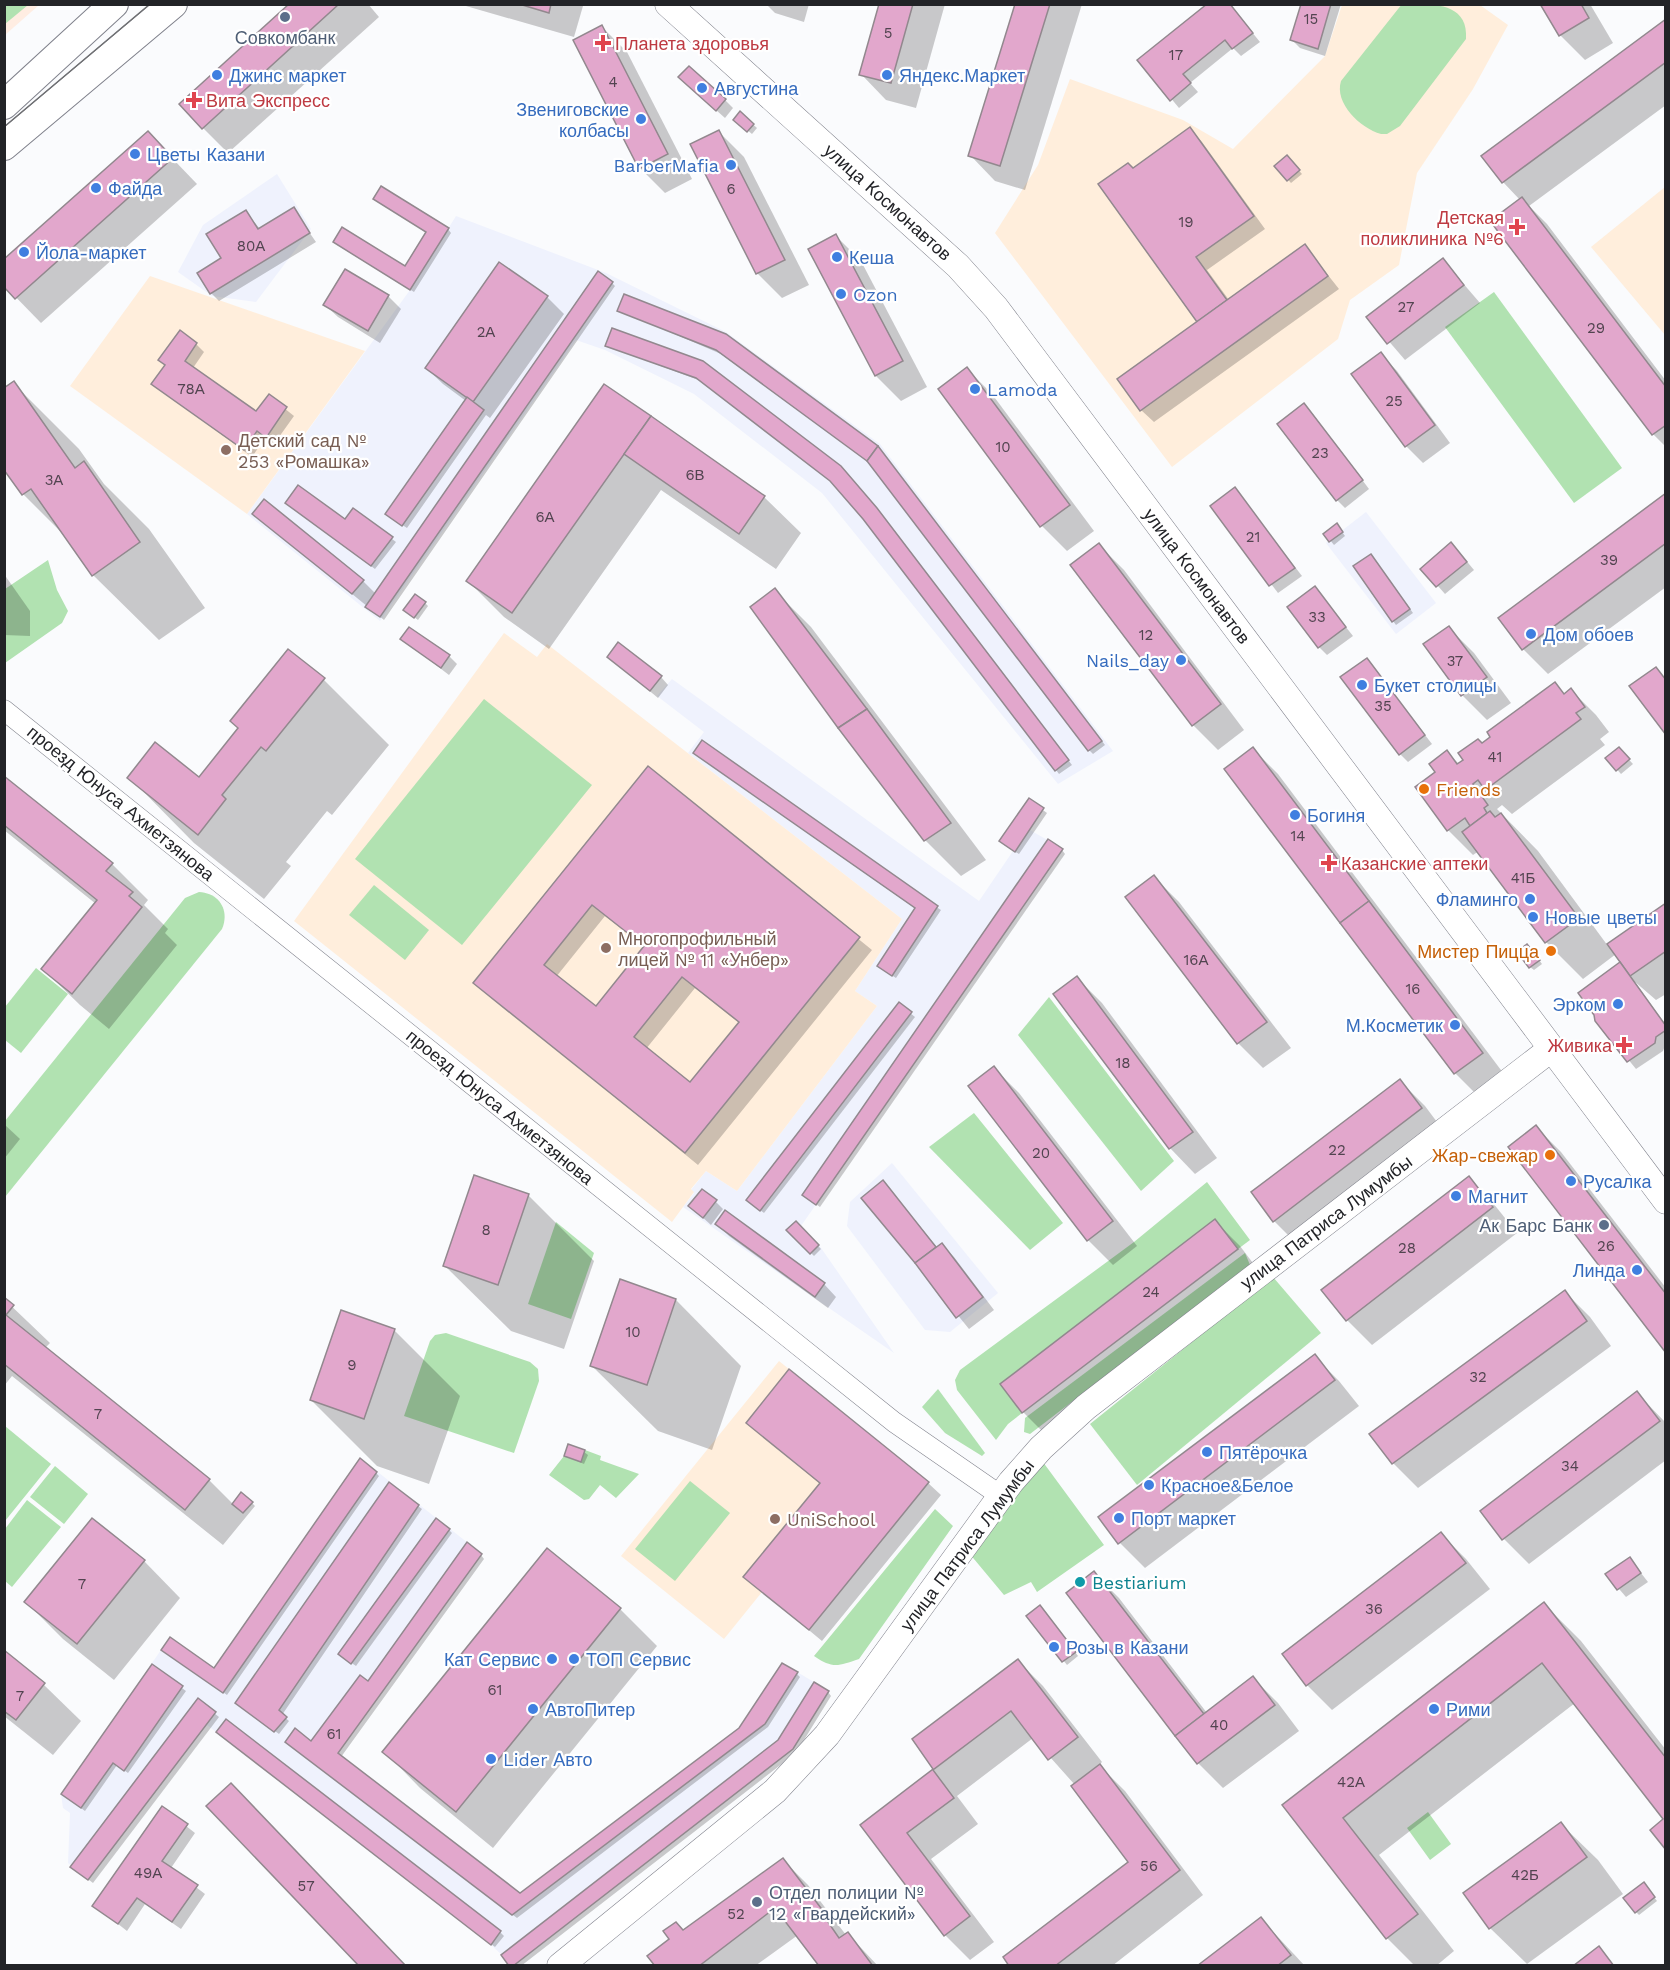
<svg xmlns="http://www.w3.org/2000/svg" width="1670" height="1970" viewBox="0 0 1670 1970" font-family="'Work Sans',sans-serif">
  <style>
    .built { fill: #eff2fd }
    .education { fill: #ffeedc }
    .medical { fill: #ffede2 }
    .green { fill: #b1e2b1 }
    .shadow { fill: #0003; fill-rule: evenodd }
    .building { fill: #e2a7cc; stroke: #92888e; stroke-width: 1.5; fill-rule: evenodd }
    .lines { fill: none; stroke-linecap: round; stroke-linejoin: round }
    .minor-casing { stroke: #80828c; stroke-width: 21 }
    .tertiary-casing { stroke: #80828c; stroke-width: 27 }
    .secondary-casing { stroke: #80828c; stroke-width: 30 }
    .minor { stroke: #fff; stroke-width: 20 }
    .tertiary { stroke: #fff; stroke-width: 26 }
    .secondary { stroke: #fff; stroke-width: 28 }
    .tram { stroke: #6f7073; stroke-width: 1.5 }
    .service-dot { fill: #5c6f8a; stroke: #fff; stroke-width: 2 }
    .health-dot { fill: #e0444e; stroke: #fff; stroke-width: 2 }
    .shop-dot { fill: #3f7fe0; stroke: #fff; stroke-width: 2 }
    .education-dot { fill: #8d6e63; stroke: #fff; stroke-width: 2 }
    .food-dot { fill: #e8710a; stroke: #fff; stroke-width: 2 }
    .culture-dot { fill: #0f9aa8; stroke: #fff; stroke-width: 2 }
    .labels { text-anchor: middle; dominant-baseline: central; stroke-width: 4.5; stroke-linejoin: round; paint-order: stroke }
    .number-label { font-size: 15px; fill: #524450 }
    .service-label { font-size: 18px; fill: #4e5e75; stroke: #fff }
    .health-label { font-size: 18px; fill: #be3a42; stroke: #fff; text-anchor: start }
    .shop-label { font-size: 18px; fill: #366cbe; stroke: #fff; text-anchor: start }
    .street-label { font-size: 18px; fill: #222327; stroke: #fff }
    .education-label { font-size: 18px; fill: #785e54; stroke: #fff; text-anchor: start }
    .food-label { font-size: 18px; fill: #c56008; stroke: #fff; text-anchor: end }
    .culture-label { font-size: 18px; fill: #0d838f; stroke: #fff; text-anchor: start }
  </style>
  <rect width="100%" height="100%" fill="#fafbfd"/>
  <!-- built -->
  <g class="built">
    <path d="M 277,174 L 311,229 L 256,302 L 212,296 L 178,272 L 203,225 Z"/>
    <path d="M 456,216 L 606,273 L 726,332 L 880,444 L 1113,751 L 1058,784 L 822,493 L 694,394 L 605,350 L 576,340 L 380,621 L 247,514 L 410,290 Z"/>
    <path d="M 1366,512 L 1436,603 L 1396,634 L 1326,543 Z"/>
    <path d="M 672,679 L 979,901 L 1013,851 L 999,841 L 1029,798 L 1044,808 L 1030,830 L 1063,849 L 801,1226 L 819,1245 L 894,1353 L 683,1207 L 694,1193 L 691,1190 L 706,1171 L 737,1191 L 877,1006 L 855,991 L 902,919 L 688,753 L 704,732 L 657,696 Z"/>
    <path d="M 892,1163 L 998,1293 L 950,1332 L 925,1330 L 847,1226 L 850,1202 Z"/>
    <path d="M 360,1458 L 482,1554 L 338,1753 L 520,1893 L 739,1728 L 782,1663 L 829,1691 L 793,1749 L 513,1965 L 491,1945 L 207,1725 L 88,1880 L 68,1863 L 70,1813 L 63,1808 L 61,1794 L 170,1637 L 215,1668 Z"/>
  </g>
  <!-- education -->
  <g class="education">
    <path d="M 1342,5 L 1480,5 L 1508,25 L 1473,89 L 1417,173 L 1399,265 L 1350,300 L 1338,339 L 1172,467 L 995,233 L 1038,165 L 1070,79 L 1183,120 L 1233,149 L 1325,56 Z"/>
    <path d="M 1665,187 L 1665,335 L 1591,247 Z"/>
    <path d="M 150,276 L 365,351 L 247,514 L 70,386 Z"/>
    <path d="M 504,633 L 537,657 L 547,644 L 902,919 L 855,991 L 877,1006 L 737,1191 L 706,1171 L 691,1189 L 694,1192 L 672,1222 L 294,921 Z"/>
    <path d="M 779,1361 L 929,1482 L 809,1630 L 762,1592 L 724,1639 L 621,1556 Z"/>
  </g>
  <!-- medical -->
  <path class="medical" d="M 5,5 L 39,5 L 5,35 Z"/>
  <!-- green -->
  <g class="green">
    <path d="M 5,4 L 28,4 L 28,5 L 5,24 Z"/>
    <path d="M 1402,4 C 1428,4 1469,0 1466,39 L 1400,126 L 1387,134 L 1381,134 C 1360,128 1334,103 1341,81 Z"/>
    <path d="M 1494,292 L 1622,468 L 1574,503 L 1445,327 Z"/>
    <path d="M 48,560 L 57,590 L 68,611 L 62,623 L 5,663 L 5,589 Z"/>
    <path d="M 484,699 L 592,785 L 462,945 L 355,859 Z"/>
    <path d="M 374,885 L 429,930 L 405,960 L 349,915 Z"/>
    <path d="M 199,892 C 219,893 230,910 222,929 L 5,1197 L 5,1121 L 185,898 Z"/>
    <path d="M 36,968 L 68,994 L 21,1053 L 5,1040 L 5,1007 Z"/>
    <path d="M 1049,997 L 1174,1161 L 1141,1191 L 1018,1035 Z"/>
    <path d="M 974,1113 L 1063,1223 L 1030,1250 L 929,1147 Z"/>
    <path d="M 1207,1182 L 1250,1240 L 1238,1249 L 1215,1220 L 1000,1384 L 1022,1413 L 1008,1424 L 996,1440 L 957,1390 L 955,1380 L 960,1370 L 1134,1242 Z"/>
    <path d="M 556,1222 L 594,1253 L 571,1319 L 528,1304 Z"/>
    <path d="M 1245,1253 L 1250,1265 L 1030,1434 L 1024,1432 L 1025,1418 Z"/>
    <path d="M 1273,1277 L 1321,1333 L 1137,1485 L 1090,1424 Z"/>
    <path d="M 446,1333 L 530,1362 L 538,1369 L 539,1381 L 514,1453 L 404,1416 L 430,1341 L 435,1335 Z"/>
    <path d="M 938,1389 L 985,1453 L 982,1456 L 945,1433 L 922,1407 Z"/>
    <path d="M 5,1426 L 51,1464 L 5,1521 Z"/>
    <path d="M 585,1450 L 601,1456 L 600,1460 L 639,1474 L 616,1498 L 600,1485 L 589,1499 L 584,1500 L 549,1475 L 564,1456 L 581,1462 Z"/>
    <path d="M 1040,1458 L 1104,1545 L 1037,1592 L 1031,1582 L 1004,1595 L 969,1553 Z"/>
    <path d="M 55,1466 L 88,1494 L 64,1524 L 30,1497 Z"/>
    <path d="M 690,1481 L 730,1513 L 675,1581 L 635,1549 Z"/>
    <path d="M 27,1500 L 61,1527 L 12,1587 L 5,1581 L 5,1529 Z"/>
    <path d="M 935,1509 L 953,1526 L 859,1659 C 838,1666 833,1669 814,1656 Z"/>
    <path d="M 1428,1812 L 1451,1844 L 1430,1860 L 1407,1828 Z"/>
  </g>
  <!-- shadow -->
  <g class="shadow">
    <path d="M 291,4 L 368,4 L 379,17 L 228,153 L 203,128 Z"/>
    <path d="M 459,4 L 582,4 L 583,6 L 574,37 Z"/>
    <path d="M 766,4 L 809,4 L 804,22 L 775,13 Z"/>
    <path d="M 881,4 L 945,4 L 916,108 L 886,100 L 861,74 Z"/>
    <path d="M 1017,4 L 1082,4 L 1025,190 L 995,181 L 970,155 Z"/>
    <path d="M 1229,4 L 1260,42 L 1241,56 L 1233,48 L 1190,83 L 1198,92 L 1179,108 L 1140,61 Z"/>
    <path d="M 1302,4 L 1341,4 L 1325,56 L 1300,48 L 1292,40 Z"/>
    <path d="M 1542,4 L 1590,4 L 1613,43 L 1585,60 L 1560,35 Z"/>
    <path d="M 1666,21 L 1666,105 L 1529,206 L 1547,224 L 1666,381 L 1666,447 L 1653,434 L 1492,222 L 1520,200 L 1503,182 Z"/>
    <path d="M 602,27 L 627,52 L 692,179 L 665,193 L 640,168 Z"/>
    <path d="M 688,85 L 725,100 L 733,108 L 725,118 Z"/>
    <path d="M 740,113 L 757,128 L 752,134 L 735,120 Z"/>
    <path d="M 1190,129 L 1202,142 L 1265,229 L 1207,270 L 1229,300 L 1305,246 L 1339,289 L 1154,422 L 1141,410 L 1199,322 L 1133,170 Z"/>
    <path d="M 719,132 L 744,157 L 809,285 L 782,298 L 757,273 Z"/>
    <path d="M 148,133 L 197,184 L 41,323 L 4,285 Z"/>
    <path d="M 1287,157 L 1302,174 L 1291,183 L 1276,166 Z"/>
    <path d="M 293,209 L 316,242 L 219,301 L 211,293 L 223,259 L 246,212 L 260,229 Z"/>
    <path d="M 448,229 L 451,233 L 414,292 L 334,242 L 405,268 L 427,232 Z"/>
    <path d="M 836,236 L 861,261 L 927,387 L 901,401 L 876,376 L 810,249 Z"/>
    <path d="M 1443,260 L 1480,303 L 1405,360 L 1368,317 Z"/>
    <path d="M 612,283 L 615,286 L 384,620 L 254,514 L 363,581 L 376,594 Z"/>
    <path d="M 388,296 L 401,309 L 380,343 L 338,317 L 325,305 Z"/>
    <path d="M 547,297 L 564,314 L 490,418 L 486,415 L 407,528 L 390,517 L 466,401 L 443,384 L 426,368 Z"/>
    <path d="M 619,310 L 725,336 L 881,452 L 1105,745 L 1093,754 L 1089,750 L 870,463 L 721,354 Z"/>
    <path d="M 196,344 L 204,352 L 193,368 L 257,414 L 269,396 L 294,416 L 274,444 L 265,438 L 252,457 L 153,384 Z"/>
    <path d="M 607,346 L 702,362 L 881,513 L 1072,765 L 1059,774 L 1056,770 L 864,518 L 834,483 L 701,381 Z"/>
    <path d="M 1381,354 L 1397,371 L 1450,443 L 1423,463 L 1406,446 L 1353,374 Z"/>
    <path d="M 967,369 L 992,394 L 1094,531 L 1067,551 L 1042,526 L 940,389 Z"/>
    <path d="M 13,383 L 79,449 L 104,484 L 149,529 L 205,608 L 159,640 L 93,575 L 68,539 L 23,494 L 4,467 Z"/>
    <path d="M 605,386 L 764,497 L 801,533 L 776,569 L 661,490 L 549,649 L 504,617 L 467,580 Z"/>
    <path d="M 1312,413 L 1369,489 L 1345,508 L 1337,500 Z"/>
    <path d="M 1235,489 L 1302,576 L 1278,593 L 1212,506 Z"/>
    <path d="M 1666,495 L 1666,587 L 1548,674 L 1523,649 Z"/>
    <path d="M 291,506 L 345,522 L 354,510 L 396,542 L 375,569 Z"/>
    <path d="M 1340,529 L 1345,536 L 1334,545 L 1325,534 Z"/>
    <path d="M 1099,545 L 1124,570 L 1244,730 L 1218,750 L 1193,725 Z"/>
    <path d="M 1459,552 L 1474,570 L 1445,594 L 1423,569 Z"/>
    <path d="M 1371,555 L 1413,613 L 1396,625 L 1393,621 Z"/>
    <path d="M 4,574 L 30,611 L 30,636 L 4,635 Z"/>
    <path d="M 1315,588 L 1353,636 L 1327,655 L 1319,647 Z"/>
    <path d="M 774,590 L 811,627 L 986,860 L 961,876 L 925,840 Z"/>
    <path d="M 425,603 L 428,606 L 418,620 L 409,613 Z"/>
    <path d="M 1449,628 L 1474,653 L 1511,703 L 1487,720 L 1462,695 Z"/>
    <path d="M 402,639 L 449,656 L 457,664 L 449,675 Z"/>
    <path d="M 288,651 L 324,680 L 389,745 L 332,815 L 327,811 L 286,862 L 291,866 L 264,899 L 194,843 L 129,777 L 199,779 L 240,729 Z"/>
    <path d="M 609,657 L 661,677 L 668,685 L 658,698 Z"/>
    <path d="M 1367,660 L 1432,744 L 1408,762 L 1400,754 Z"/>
    <path d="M 1555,684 L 1565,695 L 1571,690 L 1596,715 L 1609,732 L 1600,739 L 1605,745 L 1512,814 L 1502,805 L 1497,809 L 1538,851 L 1608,946 L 1666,904 L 1666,994 L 1656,1000 L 1634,981 L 1666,1025 L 1666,1043 L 1663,1051 L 1636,1069 L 1596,1020 L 1622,963 L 1616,954 L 1583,979 L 1546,942 L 1479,851 L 1473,855 L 1448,830 L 1417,787 L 1437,772 L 1447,752 L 1459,764 Z"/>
    <path d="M 1253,749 L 1278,774 L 1507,1078 L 1480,1098 L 1455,1073 L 1226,769 Z"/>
    <path d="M 1619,749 L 1633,764 L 1621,774 L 1607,758 Z"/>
    <path d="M 698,756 L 941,910 L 896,978 L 882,969 L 916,909 Z"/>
    <path d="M 648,768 L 872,950 L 698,1165 L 475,982 ZM 605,916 L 645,947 L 596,1008 L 556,977 ZM 695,988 L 739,1023 L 690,1084 L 646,1049 Z"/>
    <path d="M 4,777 L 112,864 L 148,900 L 144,905 L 168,929 L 165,933 L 177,945 L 109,1029 L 80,1005 L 43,969 L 96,904 L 4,830 Z"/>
    <path d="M 1029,800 L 1047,813 L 1019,854 L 1004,845 Z"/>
    <path d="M 1062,850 L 1065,854 L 820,1207 L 807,1198 Z"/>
    <path d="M 1154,877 L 1179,902 L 1291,1048 L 1263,1068 L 1238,1043 L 1127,897 Z"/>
    <path d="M 1531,949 L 1542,964 L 1534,970 L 1530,967 Z"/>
    <path d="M 1077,978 L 1102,1003 L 1217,1158 L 1195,1174 L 1170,1148 L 1055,994 Z"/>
    <path d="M 899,1004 L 915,1017 L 764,1213 L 752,1204 Z"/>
    <path d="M 994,1068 L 1019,1093 L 1137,1246 L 1113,1265 L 1088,1240 Z"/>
    <path d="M 1400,1081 L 1425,1106 L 1446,1134 L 1299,1246 L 1274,1221 Z"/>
    <path d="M 4,1124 L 20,1139 L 4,1159 Z"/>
    <path d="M 1536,1127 L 1561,1152 L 1666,1288 L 1666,1350 Z"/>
    <path d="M 1468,1178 L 1493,1203 L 1517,1233 L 1372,1345 L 1347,1320 Z"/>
    <path d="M 883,1182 L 938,1248 L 942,1245 L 954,1257 L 994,1310 L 969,1329 L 863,1198 Z"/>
    <path d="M 528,1195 L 594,1261 L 564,1349 L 511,1331 L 445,1266 Z"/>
    <path d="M 716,1202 L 723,1209 L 711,1225 L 690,1206 Z"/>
    <path d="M 1215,1221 L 1240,1246 L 1262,1275 L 1048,1437 L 1023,1412 L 1002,1384 Z"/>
    <path d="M 796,1223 L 821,1249 L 814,1256 L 788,1230 Z"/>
    <path d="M 717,1224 L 824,1284 L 836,1297 L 828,1308 L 729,1236 Z"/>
    <path d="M 1565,1292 L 1590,1317 L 1611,1346 L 1418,1488 L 1393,1463 L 1371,1434 Z"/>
    <path d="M 4,1299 L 50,1343 L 45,1348 L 209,1480 L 233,1504 L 252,1503 L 255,1506 L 223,1545 L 12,1376 L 4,1386 Z"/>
    <path d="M 676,1300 L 741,1366 L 712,1450 L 658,1431 L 592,1366 Z"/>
    <path d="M 394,1330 L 460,1396 L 429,1484 L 377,1466 L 311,1400 Z"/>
    <path d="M 1314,1356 L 1339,1381 L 1359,1406 L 1145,1568 L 1120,1543 Z"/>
    <path d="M 1637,1393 L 1666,1423 L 1666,1460 L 1529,1564 L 1504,1539 L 1482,1511 Z"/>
    <path d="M 748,1423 L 928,1483 L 941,1495 L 822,1641 L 745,1577 L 820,1484 Z"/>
    <path d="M 584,1452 L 588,1455 L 584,1464 L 566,1456 Z"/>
    <path d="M 376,1473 L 379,1476 L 227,1695 L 167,1653 L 215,1670 Z"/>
    <path d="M 418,1506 L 422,1509 L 282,1715 L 289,1721 L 279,1734 L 240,1706 Z"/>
    <path d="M 449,1530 L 452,1533 L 356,1666 L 343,1657 Z"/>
    <path d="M 1441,1534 L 1466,1559 L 1490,1589 L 1332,1710 L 1307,1685 Z"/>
    <path d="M 547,1550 L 620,1609 L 657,1646 L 493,1848 L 420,1788 L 384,1751 Z"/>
    <path d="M 481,1555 L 484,1559 L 341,1757 L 520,1895 L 740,1729 L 797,1674 L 800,1677 L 768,1727 L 517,1918 L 290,1745 L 312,1743 L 369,1683 Z"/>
    <path d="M 1630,1559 L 1648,1582 L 1626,1597 L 1607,1575 Z"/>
    <path d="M 144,1561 L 180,1598 L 114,1680 L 63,1639 L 26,1602 Z"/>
    <path d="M 1094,1573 L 1119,1598 L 1207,1713 L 1253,1678 L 1278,1703 L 1299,1731 L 1223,1788 L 1198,1763 L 1068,1593 Z"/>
    <path d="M 1544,1604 L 1581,1641 L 1666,1750 L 1666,1848 L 1665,1819 L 1575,1703 L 1379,1855 L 1454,1951 L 1436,1966 L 1415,1966 L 1387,1938 L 1284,1806 Z"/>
    <path d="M 1043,1610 L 1078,1656 L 1067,1665 L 1028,1616 Z"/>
    <path d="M 4,1653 L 44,1685 L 81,1721 L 53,1755 L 4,1716 Z"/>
    <path d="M 1018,1661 L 1043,1686 L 1102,1762 L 1099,1765 L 1125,1791 L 1203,1895 L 1112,1966 L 1011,1966 L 1130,1862 L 1075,1785 L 1033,1738 L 957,1796 L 978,1824 L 931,1859 L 994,1942 L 970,1960 L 945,1935 L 862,1825 L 935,1769 L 914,1740 Z"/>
    <path d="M 152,1666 L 186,1691 L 128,1773 L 117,1765 L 85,1811 L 66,1797 Z"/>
    <path d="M 828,1692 L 831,1696 L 796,1753 L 521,1966 L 511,1966 L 780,1741 Z"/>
    <path d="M 199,1701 L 219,1717 L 93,1883 L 76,1870 Z"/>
    <path d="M 227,1721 L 500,1932 L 504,1936 L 495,1947 L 222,1736 Z"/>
    <path d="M 163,1808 L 195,1833 L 171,1868 L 205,1894 L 181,1929 L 145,1904 L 127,1931 L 94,1905 Z"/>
    <path d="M 1561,1824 L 1598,1860 L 1623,1894 L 1527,1964 L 1490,1928 Z"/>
    <path d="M 783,1860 L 808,1885 L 846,1935 L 848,1934 L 878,1966 L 821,1966 L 798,1935 L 755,1966 L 657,1966 L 684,1931 Z"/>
    <path d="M 1647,1888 L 1657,1901 L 1639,1915 L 1636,1912 Z"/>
    <path d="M 1261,1919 L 1305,1966 L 1199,1966 Z"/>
  </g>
  <!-- building -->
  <g class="building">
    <path d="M 289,4 L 339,4 L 202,129 L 179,104 Z"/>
    <path d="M 519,4 L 551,4 L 549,13 Z"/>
    <path d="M 879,4 L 913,4 L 891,83 L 859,75 Z"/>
    <path d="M 1015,4 L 1050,4 L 1000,166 L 968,156 Z"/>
    <path d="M 1207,4 L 1230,4 L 1253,33 L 1232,49 L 1225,40 L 1183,74 L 1191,83 L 1170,101 L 1137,60 Z"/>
    <path d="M 1301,4 L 1331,4 L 1318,49 L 1290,40 Z"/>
    <path d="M 1540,4 L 1581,4 L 1589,18 L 1559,36 Z"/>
    <path d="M 1666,19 L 1666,62 L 1502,183 L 1481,156 Z"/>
    <path d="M 602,25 L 668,154 L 639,169 L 573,40 Z"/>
    <path d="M 689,66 L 726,99 L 716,111 L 678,77 Z"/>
    <path d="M 740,111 L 754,124 L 747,132 L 733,120 Z"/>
    <path d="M 1190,127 L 1254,216 L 1196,257 L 1227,300 L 1197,322 L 1098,184 L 1128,163 L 1133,168 Z"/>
    <path d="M 719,130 L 785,260 L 756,274 L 690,144 Z"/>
    <path d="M 148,131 L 173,158 L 15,299 L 4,287 L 4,259 Z"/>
    <path d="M 1287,155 L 1300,170 L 1287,181 L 1274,166 Z"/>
    <path d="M 381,186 L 449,228 L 410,290 L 333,242 L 342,227 L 405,266 L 426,232 L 373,199 Z"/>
    <path d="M 1522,197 L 1666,387 L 1666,425 L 1652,435 L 1490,221 Z"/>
    <path d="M 294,207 L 310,233 L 210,294 L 197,273 L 221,258 L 206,234 L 246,210 L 258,229 Z"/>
    <path d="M 836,234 L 903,361 L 875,376 L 808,249 Z"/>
    <path d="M 1305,244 L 1328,276 L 1140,411 L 1117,379 Z"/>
    <path d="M 1443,258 L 1464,285 L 1387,344 L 1366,317 Z"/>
    <path d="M 499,262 L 548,296 L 473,402 L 425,368 Z"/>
    <path d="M 345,269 L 389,295 L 368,331 L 323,305 Z"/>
    <path d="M 598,271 L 613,282 L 380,617 L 365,607 Z"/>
    <path d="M 624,294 L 726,334 L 878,446 L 867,461 L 716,350 L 617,311 Z"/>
    <path d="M 612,328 L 703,361 L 841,466 L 877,508 L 1069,760 L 1055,771 L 863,519 L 830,481 L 696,378 L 605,346 Z"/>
    <path d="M 180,330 L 197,343 L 185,361 L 256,411 L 269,394 L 287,407 L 266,438 L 257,431 L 244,450 L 151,384 L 165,365 L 158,360 Z"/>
    <path d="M 1381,352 L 1435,425 L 1405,447 L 1351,374 Z"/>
    <path d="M 967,367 L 1070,505 L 1040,527 L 938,389 Z"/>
    <path d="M 14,381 L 75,468 L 84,461 L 140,542 L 92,576 L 31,489 L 22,495 L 4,470 L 4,388 Z"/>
    <path d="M 604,384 L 651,416 L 512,613 L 466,581 Z"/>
    <path d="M 467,397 L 484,410 L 402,526 L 385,514 Z"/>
    <path d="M 1304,403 L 1363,480 L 1336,501 L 1277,424 Z"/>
    <path d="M 651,416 L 765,496 L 739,534 L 624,454 Z"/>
    <path d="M 878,446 L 1102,741 L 1088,751 L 867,461 Z"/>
    <path d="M 298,485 L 345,519 L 353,508 L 393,537 L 371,566 L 285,503 Z"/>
    <path d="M 1235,487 L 1295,568 L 1269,586 L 1210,506 Z"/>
    <path d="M 1666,493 L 1666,543 L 1522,650 L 1498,618 Z"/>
    <path d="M 264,499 L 364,580 L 352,594 L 252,514 Z"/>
    <path d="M 1337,523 L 1343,532 L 1329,542 L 1323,534 Z"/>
    <path d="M 1451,542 L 1467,562 L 1436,587 L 1420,569 Z"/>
    <path d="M 1099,543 L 1221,704 L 1192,726 L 1070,565 Z"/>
    <path d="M 1371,554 L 1410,609 L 1392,622 L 1353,566 Z"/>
    <path d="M 1315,586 L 1346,627 L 1318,648 L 1287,607 Z"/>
    <path d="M 775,588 L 867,709 L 838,728 L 750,607 Z"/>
    <path d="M 415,594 L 426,602 L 414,618 L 403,610 Z"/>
    <path d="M 1449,626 L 1487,677 L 1461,696 L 1423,644 Z"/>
    <path d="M 409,627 L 450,655 L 441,668 L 400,639 Z"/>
    <path d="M 618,642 L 662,676 L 650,691 L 607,657 Z"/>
    <path d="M 288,649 L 325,678 L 266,751 L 261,747 L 222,795 L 226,799 L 198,835 L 127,778 L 155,742 L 199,777 L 238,728 L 230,721 Z"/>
    <path d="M 1367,658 L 1425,735 L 1399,755 L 1340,677 Z"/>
    <path d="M 1656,667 L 1666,680 L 1666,735 L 1629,686 Z"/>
    <path d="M 1555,682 L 1564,694 L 1571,688 L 1585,707 L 1576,713 L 1581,719 L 1485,790 L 1478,780 L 1473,784 L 1488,805 L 1484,808 L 1487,813 L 1470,826 L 1465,818 L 1447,831 L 1415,787 L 1435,772 L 1429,764 L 1447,750 L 1457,764 L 1463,760 L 1458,753 L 1478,739 L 1482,743 L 1490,737 L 1487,732 Z"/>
    <path d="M 867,709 L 951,823 L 924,841 L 838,728 Z"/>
    <path d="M 702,740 L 938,906 L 892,976 L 877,966 L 915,908 L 693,753 Z"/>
    <path d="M 1253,747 L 1369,901 L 1340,923 L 1224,769 Z"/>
    <path d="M 1619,747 L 1630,759 L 1616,771 L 1605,758 Z"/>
    <path d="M 648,766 L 860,937 L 685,1153 L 473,983 ZM 592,905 L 644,946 L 596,1006 L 544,965 ZM 682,977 L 739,1022 L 690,1082 L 634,1037 Z"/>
    <path d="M 4,776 L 113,863 L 106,871 L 133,892 L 129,896 L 142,907 L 72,994 L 41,969 L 97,900 L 4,825 Z"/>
    <path d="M 1029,798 L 1044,808 L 1015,852 L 999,841 Z"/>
    <path d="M 1490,811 L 1495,817 L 1501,813 L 1579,918 L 1545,943 L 1462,832 Z"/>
    <path d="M 1048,839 L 1063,849 L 816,1205 L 802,1195 Z"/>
    <path d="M 1154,875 L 1267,1022 L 1237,1044 L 1125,897 Z"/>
    <path d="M 1369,901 L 1483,1053 L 1454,1074 L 1340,923 Z"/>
    <path d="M 1666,903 L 1666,951 L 1630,976 L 1607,944 Z"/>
    <path d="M 1527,944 L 1540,960 L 1529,968 L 1517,952 Z"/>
    <path d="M 1620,962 L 1666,1026 L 1666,1030 L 1656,1037 L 1655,1043 L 1627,1062 L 1595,1021 L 1594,1015 L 1578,993 Z"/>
    <path d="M 1077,976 L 1193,1132 L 1169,1149 L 1053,994 Z"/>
    <path d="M 899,1002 L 912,1012 L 760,1211 L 746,1200 Z"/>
    <path d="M 994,1066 L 1113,1221 L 1087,1241 L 968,1086 Z"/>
    <path d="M 1400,1079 L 1422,1108 L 1273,1222 L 1251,1192 Z"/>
    <path d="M 1536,1125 L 1666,1294 L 1666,1353 L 1508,1147 Z"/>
    <path d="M 474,1175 L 529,1194 L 498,1285 L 443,1266 Z"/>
    <path d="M 1469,1176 L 1493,1207 L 1346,1321 L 1321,1290 Z"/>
    <path d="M 883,1180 L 936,1247 L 915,1263 L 861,1198 Z"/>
    <path d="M 702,1189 L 717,1200 L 703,1218 L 688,1206 Z"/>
    <path d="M 725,1210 L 825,1283 L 815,1297 L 715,1224 Z"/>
    <path d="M 1215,1219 L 1238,1249 L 1022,1413 L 1000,1384 Z"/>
    <path d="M 796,1221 L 819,1245 L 810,1254 L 786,1230 Z"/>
    <path d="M 942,1243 L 983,1297 L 956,1318 L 915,1263 Z"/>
    <path d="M 620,1279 L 676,1299 L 647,1385 L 590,1366 Z"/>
    <path d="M 1565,1290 L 1587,1321 L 1392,1464 L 1369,1434 Z"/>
    <path d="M 4,1297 L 14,1305 L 6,1315 L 210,1479 L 185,1510 L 4,1364 Z"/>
    <path d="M 341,1310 L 395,1329 L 364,1419 L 310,1400 Z"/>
    <path d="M 1315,1354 L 1335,1380 L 1118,1544 L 1098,1517 Z"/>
    <path d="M 789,1369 L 929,1482 L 809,1630 L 743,1577 L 820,1483 L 746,1423 Z"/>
    <path d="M 1637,1391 L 1660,1421 L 1502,1540 L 1480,1511 Z"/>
    <path d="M 568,1444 L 585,1450 L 581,1462 L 564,1456 Z"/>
    <path d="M 360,1458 L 377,1472 L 223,1693 L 161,1650 L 170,1637 L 214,1668 Z"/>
    <path d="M 389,1482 L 419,1505 L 279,1710 L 287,1717 L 274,1732 L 235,1703 Z"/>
    <path d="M 241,1492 L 253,1502 L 243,1513 L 232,1504 Z"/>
    <path d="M 92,1518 L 145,1560 L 77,1644 L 24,1602 Z"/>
    <path d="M 436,1518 L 450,1529 L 351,1664 L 338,1654 Z"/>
    <path d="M 1441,1532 L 1466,1563 L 1306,1686 L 1282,1654 Z"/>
    <path d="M 467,1542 L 482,1554 L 338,1753 L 520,1893 L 739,1728 L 782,1663 L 798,1672 L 765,1724 L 512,1915 L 285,1742 L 295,1728 L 311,1741 L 360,1675 L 368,1681 Z"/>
    <path d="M 547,1548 L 621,1608 L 456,1812 L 382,1752 Z"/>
    <path d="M 1630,1557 L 1641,1573 L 1617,1590 L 1605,1574 Z"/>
    <path d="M 1094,1571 L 1204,1714 L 1175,1736 L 1066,1593 Z"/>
    <path d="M 1544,1602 L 1666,1758 L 1666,1850 L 1650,1830 L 1663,1819 L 1542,1663 L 1343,1818 L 1418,1914 L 1386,1939 L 1282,1805 Z"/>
    <path d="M 1040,1605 L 1076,1652 L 1062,1662 L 1026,1616 Z"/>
    <path d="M 4,1650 L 45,1683 L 16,1720 L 4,1711 Z"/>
    <path d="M 1018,1659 L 1078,1737 L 1048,1760 L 1011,1711 L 933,1770 L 954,1798 L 907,1833 L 970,1916 L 944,1936 L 860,1825 L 933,1769 L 912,1739 Z"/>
    <path d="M 152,1664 L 183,1686 L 124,1771 L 113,1763 L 81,1808 L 61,1794 Z"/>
    <path d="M 1253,1676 L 1275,1705 L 1197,1764 L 1175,1736 Z"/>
    <path d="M 814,1682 L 829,1691 L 793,1749 L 513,1966 L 509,1966 L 501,1955 L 778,1740 Z"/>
    <path d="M 198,1698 L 216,1712 L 88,1880 L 70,1867 Z"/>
    <path d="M 226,1719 L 501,1931 L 491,1945 L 216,1732 Z"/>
    <path d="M 1100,1764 L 1180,1870 L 1055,1966 L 1009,1966 L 1003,1957 L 1128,1862 L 1071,1786 Z"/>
    <path d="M 231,1783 L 406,1966 L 359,1966 L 206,1806 Z"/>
    <path d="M 162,1806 L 188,1824 L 162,1861 L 198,1885 L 172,1922 L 137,1898 L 118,1924 L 92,1906 Z"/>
    <path d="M 1561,1822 L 1587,1857 L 1489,1929 L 1463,1893 Z"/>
    <path d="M 783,1858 L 830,1920 L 828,1922 L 839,1938 L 848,1932 L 873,1966 L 819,1966 L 775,1908 L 699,1966 L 655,1966 L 647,1956 L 669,1939 L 663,1931 L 676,1922 L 683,1930 Z"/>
    <path d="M 1644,1882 L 1655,1897 L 1635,1913 L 1623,1898 Z"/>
    <path d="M 1261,1917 L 1291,1955 L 1277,1966 L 1197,1966 Z"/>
    <path d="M 1599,1946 L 1614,1966 L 1573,1966 Z"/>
  </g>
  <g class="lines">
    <defs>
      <path id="minor" d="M 4,710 L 894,1422 L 1001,1496"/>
      <g id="tertiary">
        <path d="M 668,4 L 958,266 L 996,308 L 1666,1201"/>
        <path d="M 560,1966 L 775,1791 L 827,1735 L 1011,1482 L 1041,1448 L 1086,1407 L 1551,1049"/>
      </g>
      <g id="secondary">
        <path d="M 4,105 L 114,4"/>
        <path d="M 4,146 L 173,4"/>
      </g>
    </defs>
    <!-- minor casing -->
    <use href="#minor" class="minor-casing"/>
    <!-- tertiary casing -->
    <use href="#tertiary" class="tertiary-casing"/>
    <!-- secondary casing -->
    <use href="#secondary" class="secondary-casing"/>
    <!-- minor -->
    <use href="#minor" class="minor"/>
    <!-- tertiary -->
    <use href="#tertiary" class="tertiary"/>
    <!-- secondary -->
    <use href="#secondary" class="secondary"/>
    <!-- tram -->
    <path class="tram" d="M 4,127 L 150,4"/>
  </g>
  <!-- markers -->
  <g class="service-dot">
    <circle cx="285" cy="17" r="6"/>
    <circle cx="1604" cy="1225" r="6"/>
    <circle cx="757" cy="1902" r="6"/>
  </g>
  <g class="health-dot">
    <path d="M600 34h6v6h6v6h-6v6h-6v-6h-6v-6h6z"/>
    <path d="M191 91h6v6h6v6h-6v6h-6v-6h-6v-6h6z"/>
    <path d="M1514 218h6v6h6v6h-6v6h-6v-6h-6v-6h6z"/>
    <path d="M1326 854h6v6h6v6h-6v6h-6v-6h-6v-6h6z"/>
    <path d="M1621 1036h6v6h6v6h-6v6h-6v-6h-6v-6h6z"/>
  </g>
  <g class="shop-dot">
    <circle cx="217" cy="75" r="6"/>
    <circle cx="887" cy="75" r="6"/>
    <circle cx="702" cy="88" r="6"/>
    <circle cx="641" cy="119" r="6"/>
    <circle cx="135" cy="154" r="6"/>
    <circle cx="731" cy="165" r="6"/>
    <circle cx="96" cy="188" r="6"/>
    <circle cx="24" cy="252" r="6"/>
    <circle cx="837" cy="257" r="6"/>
    <circle cx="841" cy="294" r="6"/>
    <circle cx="975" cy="389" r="6"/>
    <circle cx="1531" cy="634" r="6"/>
    <circle cx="1181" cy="660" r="6"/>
    <circle cx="1362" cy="685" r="6"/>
    <circle cx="1295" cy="815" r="6"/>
    <circle cx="1530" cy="899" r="6"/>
    <circle cx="1533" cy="917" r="6"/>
    <circle cx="1618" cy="1004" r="6"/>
    <circle cx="1455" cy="1025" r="6"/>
    <circle cx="1571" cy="1181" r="6"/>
    <circle cx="1456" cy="1196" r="6"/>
    <circle cx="1637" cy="1270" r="6"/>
    <circle cx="1207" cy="1452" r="6"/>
    <circle cx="1149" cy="1485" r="6"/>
    <circle cx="1119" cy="1518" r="6"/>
    <circle cx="1054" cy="1647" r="6"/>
    <circle cx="552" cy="1659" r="6"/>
    <circle cx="574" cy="1659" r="6"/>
    <circle cx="533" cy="1709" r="6"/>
    <circle cx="1434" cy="1709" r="6"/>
    <circle cx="491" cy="1759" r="6"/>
  </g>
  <g class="education-dot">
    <circle cx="226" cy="450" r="6"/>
    <circle cx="606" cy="948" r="6"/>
    <circle cx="775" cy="1519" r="6"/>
  </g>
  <g class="food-dot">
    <circle cx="1424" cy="789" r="6"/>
    <circle cx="1551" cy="951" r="6"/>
    <circle cx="1550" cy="1155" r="6"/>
  </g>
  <circle class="culture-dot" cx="1080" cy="1582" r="6"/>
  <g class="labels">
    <!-- number labels -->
    <g class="number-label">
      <text x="1311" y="19">15</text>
      <text x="888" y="33">5</text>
      <text x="1176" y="55">17</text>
      <text x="613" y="82">4</text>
      <text x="731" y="189">6</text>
      <text x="1186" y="222">19</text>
      <text x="251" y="246">80А</text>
      <text x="1406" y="307">27</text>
      <text x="1596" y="328">29</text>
      <text x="486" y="332">2А</text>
      <text x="191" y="389">78А</text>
      <text x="1394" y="401">25</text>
      <text x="1003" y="447">10</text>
      <text x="1320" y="453">23</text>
      <text x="695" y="475">6В</text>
      <text x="54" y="480">3А</text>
      <text x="545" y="517">6А</text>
      <text x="1253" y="537">21</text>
      <text x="1609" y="560">39</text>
      <text x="1317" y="617">33</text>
      <text x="1146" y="635">12</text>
      <text x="1455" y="661">37</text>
      <text x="1383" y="706">35</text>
      <text x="1495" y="757">41</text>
      <text x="1298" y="836">14</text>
      <text x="1523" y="878">41Б</text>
      <text x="1196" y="960">16А</text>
      <text x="1413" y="989">16</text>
      <text x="1123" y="1063">18</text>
      <text x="1337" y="1150">22</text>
      <text x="1041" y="1153">20</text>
      <text x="486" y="1230">8</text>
      <text x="1606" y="1246">26</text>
      <text x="1407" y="1248">28</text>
      <text x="1151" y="1292">24</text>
      <text x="633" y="1332">10</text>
      <text x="352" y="1365">9</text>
      <text x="1478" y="1377">32</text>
      <text x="98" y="1414">7</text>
      <text x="1570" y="1466">34</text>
      <text x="82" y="1584">7</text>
      <text x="1374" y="1609">36</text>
      <text x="495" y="1690">61</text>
      <text x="20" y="1696">7</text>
      <text x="1219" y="1725">40</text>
      <text x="334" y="1734">61</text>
      <text x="1351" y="1782">42А</text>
      <text x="1149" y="1866">56</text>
      <text x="148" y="1873">49А</text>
      <text x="1525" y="1875">42Б</text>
      <text x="306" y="1886">57</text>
      <text x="736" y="1914">52</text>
    </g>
    <!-- service labels -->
    <g class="service-label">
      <text x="285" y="37">Совкомбанк</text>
      <text x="1592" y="1225" text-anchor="end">Ак Барс Банк</text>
      <text x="769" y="1892" text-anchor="start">Отдел полиции №<tspan x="769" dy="21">12 «Гвардейский»</tspan></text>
    </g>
    <!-- health labels -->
    <g class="health-label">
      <text x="615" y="43">Планета здоровья</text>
      <text x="206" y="100">Вита Экспресс</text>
      <text x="1504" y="217" text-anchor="end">Детская<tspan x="1504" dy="21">поликлиника №6</tspan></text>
      <text x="1341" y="863">Казанские аптеки</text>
      <text x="1612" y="1045" text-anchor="end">Живика</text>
    </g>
    <!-- shop labels -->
    <g class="shop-label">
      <text x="229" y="75">Джинс маркет</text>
      <text x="899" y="75">Яндекс.Маркет</text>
      <text x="714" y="88">Августина</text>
      <text x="629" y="109" text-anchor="end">Звениговские<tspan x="629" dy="21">колбасы</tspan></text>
      <text x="147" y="154">Цветы Казани</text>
      <text x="719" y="165" text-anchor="end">BarberMafia</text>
      <text x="108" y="188">Файда</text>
      <text x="36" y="252">Йола-маркет</text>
      <text x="849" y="257">Кеша</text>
      <text x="853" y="294">Ozon</text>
      <text x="987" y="389">Lamoda</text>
      <text x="1543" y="634">Дом обоев</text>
      <text x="1169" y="660" text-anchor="end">Nails_day</text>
      <text x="1374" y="685">Букет столицы</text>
      <text x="1307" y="815">Богиня</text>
      <text x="1518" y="899" text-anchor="end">Фламинго</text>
      <text x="1545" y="917">Новые цветы</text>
      <text x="1606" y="1004" text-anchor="end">Эрком</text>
      <text x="1443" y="1025" text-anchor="end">М.Косметик</text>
      <text x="1583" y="1181">Русалка</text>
      <text x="1468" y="1196">Магнит</text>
      <text x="1625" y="1270" text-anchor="end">Линда</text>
      <text x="1219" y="1452">Пятёрочка</text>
      <text x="1161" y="1485">Красное&amp;Белое</text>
      <text x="1131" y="1518">Порт маркет</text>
      <text x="1066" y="1647">Розы в Казани</text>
      <text x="540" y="1659" text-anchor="end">Кат Сервис</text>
      <text x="586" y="1659">ТОП Сервис</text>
      <text x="545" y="1709">АвтоПитер</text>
      <text x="1446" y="1709">Рими</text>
      <text x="503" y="1759">Lider Авто</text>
    </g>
    <!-- street labels -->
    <g class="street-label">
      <text transform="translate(888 202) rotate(42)">улица Космонавтов</text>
      <text transform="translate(1197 576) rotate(53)">улица Космонавтов</text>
      <text transform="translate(121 803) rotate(39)">проезд Юнуса Ахметзянова</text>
      <text transform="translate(500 1107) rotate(39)">проезд Юнуса Ахметзянова</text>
      <text transform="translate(1326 1222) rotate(-37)">улица Патриса Лумумбы</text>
      <text transform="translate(967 1545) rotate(-53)">улица Патриса Лумумбы</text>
    </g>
    <!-- education labels -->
    <g class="education-label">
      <text x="238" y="440">Детский сад №<tspan x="238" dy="21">253 «Ромашка»</tspan></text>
      <text x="618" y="938">Многопрофильный<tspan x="618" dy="21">лицей № 11 «Унбер»</tspan></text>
      <text x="787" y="1519">UniSchool</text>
    </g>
    <!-- food labels -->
    <g class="food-label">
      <text x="1436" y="789" text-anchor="start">Friends</text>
      <text x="1539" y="951">Мистер Пицца</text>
      <text x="1538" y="1155">Жар-свежар</text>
    </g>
    <!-- culture labels -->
    <g class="culture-label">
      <text x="1092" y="1582">Bestiarium</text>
    </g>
  </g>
  <!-- border -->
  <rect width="1670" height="1970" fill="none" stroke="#222327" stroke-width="12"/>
</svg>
